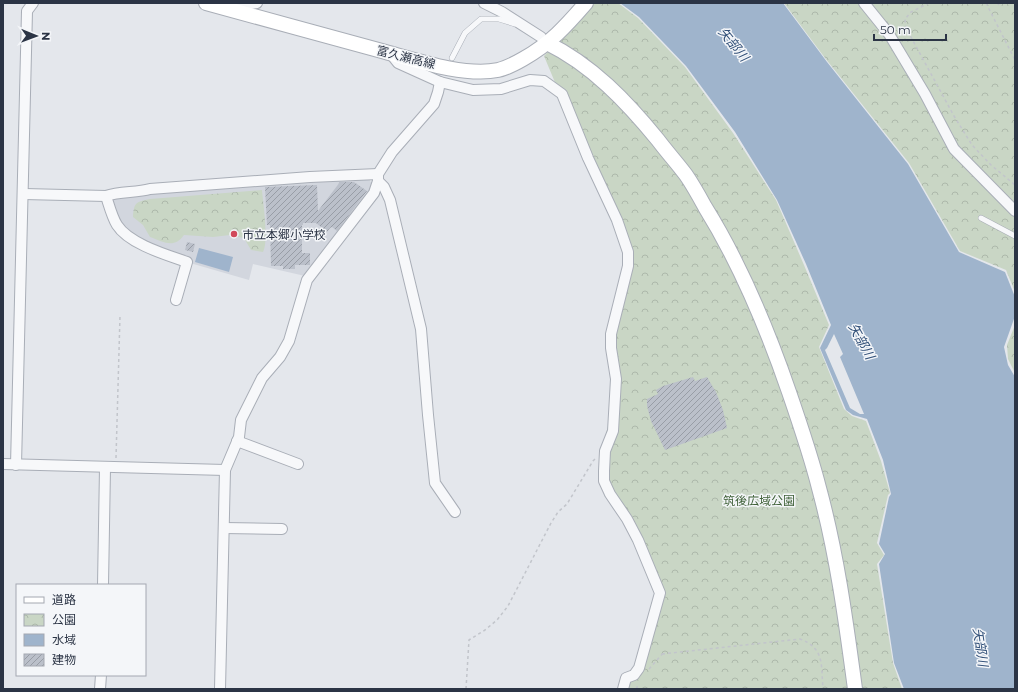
<svg xmlns="http://www.w3.org/2000/svg" width="1018" height="692" viewBox="0 0 1018 692" font-family="Montserrat,'Noto Sans JP',sans-serif">
  <style>
    .built { fill: #d2d6de }
    .park { fill: url(#park-crowns) }
    .water { fill: #9fb4cc; fill-rule: evenodd }
    .building { fill: url(#building-hatch) }
    .lines { fill: none; stroke-linecap: round; stroke-linejoin: round }
    .lane-casing { stroke: #a9aeb7; stroke-width: 6 }
    .street-casing { stroke: #a9aeb7; stroke-width: 12 }
    .secondary-casing { stroke: #a9aeb7; stroke-width: 16 }
    .path { stroke: #c2c5cb; stroke-width: 1.5; stroke-dasharray: 3 3; stroke-linecap: butt }
    .lane { stroke: #f7f8fa; stroke-width: 5 }
    .street { stroke: #f7f8fa; stroke-width: 10 }
    .secondary { stroke: #fff; stroke-width: 14 }
    .poi-dot { fill: #d1495b; stroke: #f4f6f9; stroke-width: 1.5 }
    .labels { text-anchor: middle; dominant-baseline: central; stroke-width: 3; stroke-linejoin: round; paint-order: stroke }
    .street-label { font-size: 12px; fill: #2b3445; stroke: #f4f6f9 }
    .poi-label { font-size: 12px; fill: #2b3445; stroke: #f4f6f9; text-anchor: start }
    .park-label { font-size: 12px; fill: #3f6138; stroke: #f4f6f9 }
    .water-label { font-size: 13px; font-style: italic; fill: #34527a; stroke: #f4f6f9 }
  </style>
  <defs>
    <pattern id="park-crowns" width="20" height="18" patternUnits="userSpaceOnUse"><rect width="20" height="18" fill="#c9d6c5"/><path d="M2 6a3 3 0 1 1 6 0M12 15a3 3 0 1 1 6 0" fill="none" stroke="#adb8ab"/></pattern>
    <pattern id="building-hatch" width="6" height="6" patternUnits="userSpaceOnUse"><rect width="6" height="6" fill="#bbc0ca"/><path d="M-1 1l2-2M0 6l6-6M5 7l2-2" fill="none" stroke="#989da6"/></pattern>
  </defs>
  <rect width="100%" height="100%" fill="#e4e7ec"/>
  <!-- built -->
  <path class="built" d="M 369,179 L 372,184 L 370,191 L 331,241 L 305,276 L 253,264 L 249,280 L 190,263 L 147,244 L 122,227 L 112,201 L 114,196 L 149,193 L 230,186 Z"/>
  <!-- park -->
  <g class="park">
    <path d="M 595,3 L 618,3 L 638,18 L 685,67 L 733,133 L 776,200 L 804,265 L 829,325 L 819,347 L 844,409 L 852,416 L 866,421 L 881,461 L 890,493 L 888,495 L 877,543 L 884,555 L 877,564 L 893,663 L 902,689 L 626,689 L 627,683 L 638,675 L 661,599 L 610,489 L 605,437 L 609,423 L 612,382 L 607,340 L 625,272 L 624,248 L 544,56 Z"/>
    <path d="M 784,3 L 1015,3 L 1015,292 L 1006,270 L 960,251 L 909,163 L 825,58 Z"/>
    <path d="M 262,190 C 263,203 269,241 263,252 L 251,250 L 244,238 L 230,235 L 213,237 L 184,235 C 174,249 164,242 150,237 L 143,225 L 133,217 C 134,202 136,202 150,199 Z"/>
    <path d="M 1015,325 L 1015,373 L 1008,359 L 1007,345 Z"/>
  </g>
  <!-- water -->
  <g class="water">
    <path d="M 620,3 L 783,3 L 827,62 L 908,164 L 959,252 L 1005,272 L 1015,297 L 1015,316 L 1004,347 L 1008,365 L 1015,377 L 1015,689 L 904,689 L 894,663 L 879,564 L 885,554 L 879,544 L 889,497 L 891,494 L 883,460 L 867,419 L 853,415 L 846,410 L 820,348 L 831,325 L 806,264 L 777,200 L 735,132 L 686,66 L 639,17 ZM 834,334 L 843,354 L 840,357 L 864,414 L 860,414 L 850,408 L 825,350 L 827,348 Z"/>
    <path d="M 199,248 L 233,257 L 229,272 L 195,262 Z"/>
  </g>
  <!-- building -->
  <g class="building">
    <path d="M 340,182 L 354,182 L 367,191 L 337,231 L 332,227 L 330,228 L 327,232 L 316,223 L 303,223 L 303,225 L 302,225 L 302,253 L 310,253 L 310,265 L 295,265 L 295,269 L 283,269 L 283,266 L 271,266 L 270,225 L 267,225 L 265,187 L 317,185 L 318,211 Z"/>
    <path d="M 187,242 L 195,244 L 193,252 L 185,250 Z"/>
    <path d="M 693,377 L 695,381 L 707,377 L 716,392 L 723,410 L 727,428 L 665,450 L 651,421 L 647,406 L 647,399 L 658,394 L 656,390 L 663,386 Z"/>
  </g>
  <g class="lines">
    <defs>
      <g id="lane">
        <path d="M 452,58 L 465,33 L 481,19 L 499,19 L 515,24"/>
        <path d="M 981,218 L 1015,236"/>
      </g>
      <g id="street">
        <path d="M 484,3 L 502,12 L 541,37"/>
        <path d="M 864,3 L 889,34 L 925,94 L 954,149 L 1015,211"/>
        <path d="M 229,8 L 257,3"/>
        <path d="M 390,53 L 398,63 L 440,82 L 473,90 L 501,89 L 530,80 L 544,81 L 562,94 L 588,158 L 617,220 L 628,252 L 628,266 L 611,334 L 611,348 L 616,379 L 613,431 L 605,451 L 604,471 L 604,481 L 610,494 L 627,519 L 638,540 L 660,593 L 639,668 L 634,675 L 626,678 L 623,689"/>
        <path d="M 378,181 L 384,187 L 390,200 L 421,329 L 428,415 L 435,483 L 455,512"/>
        <path d="M 24,194 L 106,196 C 120,191 136,193 150,189 L 310,177 L 378,174"/>
        <path d="M 106,196 C 109,205 112,217 117,225 C 129,244 167,255 187,262 L 176,300"/>
        <path d="M 237,441 L 298,464"/>
        <path d="M 3,464 L 225,470"/>
        <path d="M 16,465 L 27,11 L 33,3"/>
        <path d="M 224,528 L 282,529"/>
        <path d="M 103,585 L 105,468"/>
        <path d="M 100,689 L 101,675"/>
        <path d="M 220,689 L 225,470 L 239,437 L 241,420 L 262,378 L 280,357 L 289,341 L 307,280 L 374,193 L 378,181 L 378,174 L 392,152 L 434,104 L 438,92 L 440,82"/>
      </g>
      <g id="secondary">
        <path d="M 206,3 C 265,19 323,35 382,51 C 415,60 465,77 498,70 C 507,68 516,63 523,59 C 550,44 566,26 586,3"/>
        <path d="M 547,43 C 592,65 627,102 658,140 C 667,152 677,163 686,175 C 693,185 699,196 705,207 C 741,265 767,328 789,392 C 800,424 811,456 819,488 C 837,554 846,622 855,689"/>
      </g>
    </defs>
    <!-- lane casing -->
    <use href="#lane" class="lane-casing"/>
    <!-- street casing -->
    <use href="#street" class="street-casing"/>
    <!-- secondary casing -->
    <use href="#secondary" class="secondary-casing"/>
    <!-- path -->
    <g class="path">
      <path d="M 929,3 L 911,12 L 905,19 L 906,28 L 954,116 L 972,145 L 991,165 L 1015,185"/>
      <path d="M 986,3 L 1015,60"/>
      <path d="M 997,3 L 999,5"/>
      <path d="M 116,458 L 120,316"/>
      <path d="M 662,654 L 800,639 C 825,648 821,666 823,689"/>
      <path d="M 649,669 L 665,651"/>
      <path d="M 466,689 L 469,640 L 485,630 L 497,620 L 508,606 L 551,523 L 558,512 L 567,504 L 593,461 L 595,459"/>
      <path d="M 636,689 L 639,684"/>
    </g>
    <!-- lane -->
    <use href="#lane" class="lane"/>
    <!-- street -->
    <use href="#street" class="street"/>
    <!-- secondary -->
    <use href="#secondary" class="secondary"/>
  </g>
  <!-- markers -->
  <circle class="poi-dot" cx="234" cy="234" r="4"/>
  <g class="labels">
    <!-- street labels -->
    <g class="street-label">
      <text transform="translate(406 57) rotate(14)">富久瀬高線</text>
    </g>
    <!-- poi labels -->
    <g class="poi-label">
      <text x="242" y="234">市立本郷小学校</text>
    </g>
    <!-- park labels -->
    <g class="park-label">
      <text x="759" y="500">筑後広域公園</text>
    </g>
    <!-- water labels -->
    <g class="water-label">
      <text transform="translate(734 44) rotate(51)">矢部川</text>
      <text transform="translate(862 341) rotate(61)">矢部川</text>
      <text transform="translate(981 647) rotate(82)">矢部川</text>
    </g>
  </g>
  <!-- border -->
  <rect width="1018" height="692" fill="none" stroke="#2b3445" stroke-width="8"/>
  <!-- legend -->
  <rect x="16" y="584" width="130" height="92" fill="#f4f6f9" stroke="#a4a8b1"/>
  <rect x="24" y="597" width="20" height="6" fill="#ffffff" stroke="#a4a8b1"/>
  <text x="52" y="604" font-size="12" fill="#2b3445">道路</text>
  <rect x="24" y="614" width="20" height="12" fill="url(#park-crowns)" stroke="#a4a8b1"/>
  <text x="52" y="624" font-size="12" fill="#2b3445">公園</text>
  <rect x="24" y="634" width="20" height="12" fill="#9fb4cc" stroke="#a4a8b1"/>
  <text x="52" y="644" font-size="12" fill="#2b3445">水域</text>
  <rect x="24" y="654" width="20" height="12" fill="url(#building-hatch)" stroke="#a4a8b1"/>
  <text x="52" y="664" font-size="12" fill="#2b3445">建物</text>
  <!-- north arrow -->
  <g transform="translate(36 36) rotate(91)" stroke="#f4f6f9" stroke-width="3" paint-order="stroke">
  <path d="M0-3L7 15L0 10L-7 15Z" fill="#2b3445"/>
  <text y="-6" font-size="11" font-weight="bold" text-anchor="middle" fill="#2b3445">N</text>
  </g>
  <!-- scale -->
  <path d="M874 34v6h72v-6" fill="none" stroke="#2b3445" stroke-width="2"/>
  <text x="880" y="34" font-size="12" fill="#2b3445" stroke="#f4f6f9" stroke-width="3" paint-order="stroke">50 m</text>
</svg>
